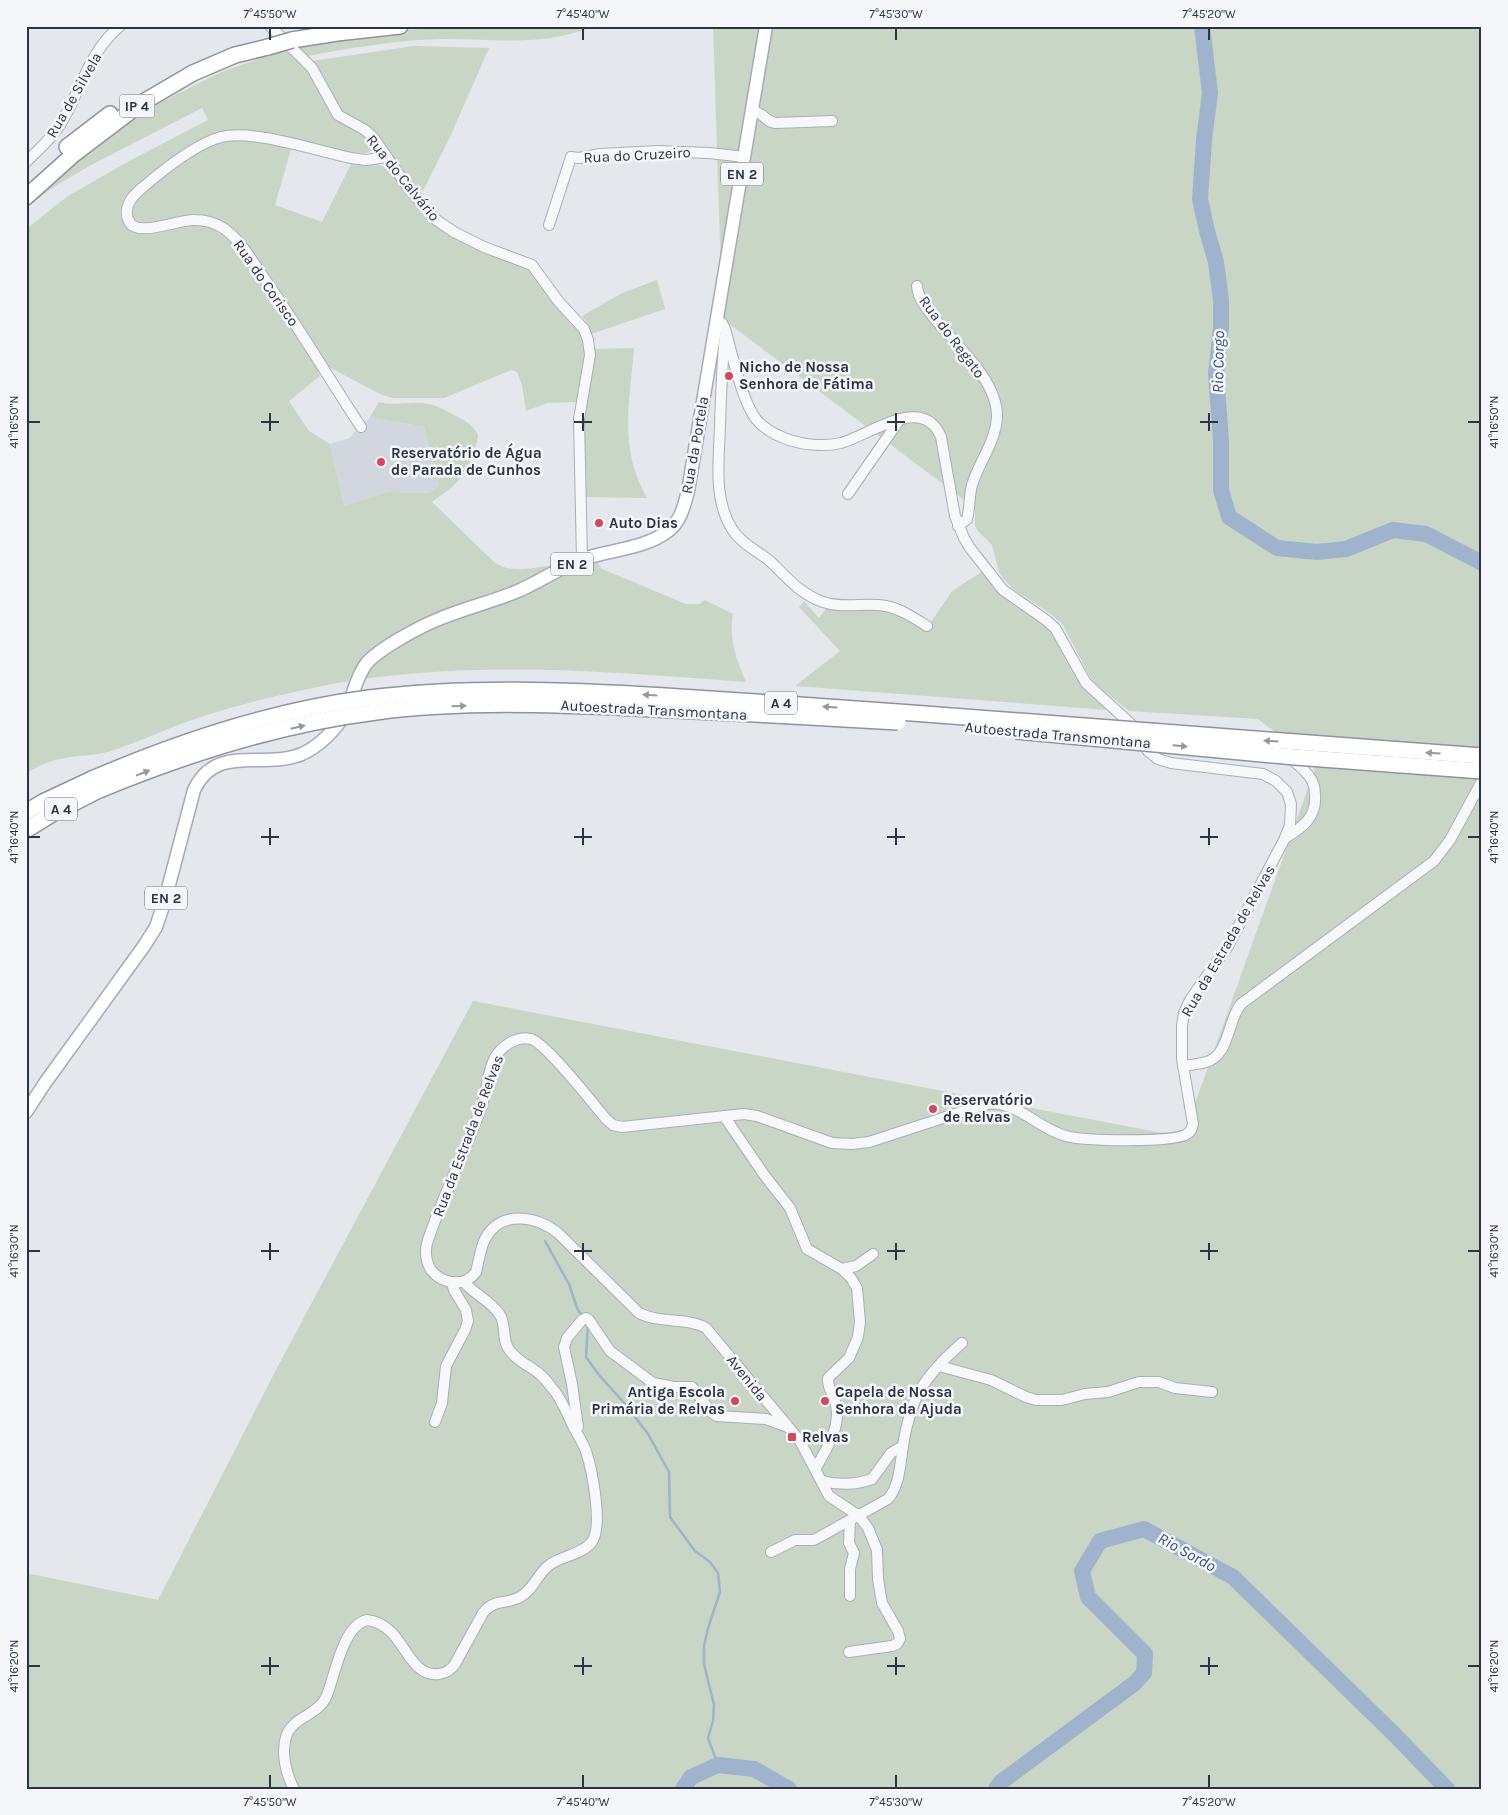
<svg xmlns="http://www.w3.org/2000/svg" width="1508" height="1815" viewBox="0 0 1508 1815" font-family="Karla,sans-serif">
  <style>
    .built { fill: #d2d6de }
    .green { fill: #c9d6c5 }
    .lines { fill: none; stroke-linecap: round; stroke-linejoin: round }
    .stream { stroke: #9fb4cc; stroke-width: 2.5 }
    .river { stroke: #9fb4cc; stroke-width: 16 }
    .minor-casing { stroke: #a9aeb7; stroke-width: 12 }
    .major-casing { stroke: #a3abb8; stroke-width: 15 }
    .highway-casing { stroke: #8b94a3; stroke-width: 18 }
    .minor { stroke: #f7f8fa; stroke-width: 10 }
    .major { stroke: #fff; stroke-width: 12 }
    .highway { stroke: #fff; stroke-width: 15 }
    .highway-bridge-casing { stroke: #8b94a3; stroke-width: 18; stroke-linecap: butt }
    .highway-bridge { stroke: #fff; stroke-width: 15 }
    .oneway { fill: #959aa2 }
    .ticks { fill: none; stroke: #2b3445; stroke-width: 2 }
    .poi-dot { fill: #d1495b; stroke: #f4f6f9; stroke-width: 2 }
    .labels { text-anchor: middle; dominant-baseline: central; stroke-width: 5; stroke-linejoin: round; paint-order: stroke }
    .shield { fill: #f4f6f9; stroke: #676e7b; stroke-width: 1 }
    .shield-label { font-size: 14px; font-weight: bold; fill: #2b3445 }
    .street-label { font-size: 15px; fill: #2b3445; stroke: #f4f6f9 }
    .poi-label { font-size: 15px; font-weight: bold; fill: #2b3445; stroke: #f4f6f9; text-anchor: start }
    .water-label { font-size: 16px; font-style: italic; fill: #34527a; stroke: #f4f6f9 }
    .neatline { fill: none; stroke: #2b3445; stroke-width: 2 }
    .ticks-label { font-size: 12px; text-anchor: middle; fill: #2b3445 }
  </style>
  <rect width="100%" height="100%" fill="#e4e7ec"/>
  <!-- built -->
  <path class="built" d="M 370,417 L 424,427 L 439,485 L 429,493 L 388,492 L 344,506 L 330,444 L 349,438 Z"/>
  <!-- green -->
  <g class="green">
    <path d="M 483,26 L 594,26 C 541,48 495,38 440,39 C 396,40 351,48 308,56 L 295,45 L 366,32 Z"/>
    <path d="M 713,26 L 1482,26 L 1482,1789 L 26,1789 L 26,1573 L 158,1600 L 278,1366 L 473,1001 L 1183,1137 L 1317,763 L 1258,719 L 1129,711 L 1099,687 L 1090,677 L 1063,625 L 1051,614 L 1014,590 L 1003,578 L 999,572 L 992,545 L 977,530 L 975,525 L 975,508 L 720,317 L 721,274 Z"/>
    <path d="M 414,46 L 489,48 L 450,137 L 423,191 L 411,182 L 378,133 L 346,114 L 339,107 L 327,84 L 312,61 Z"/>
    <path d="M 285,50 L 299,62 L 310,75 L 334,119 L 359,130 L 373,143 L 372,150 L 366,153 L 344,152 L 225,132 L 132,191 C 125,199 118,207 121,218 C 131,248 176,222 198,225 C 214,227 226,236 237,247 L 314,360 L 320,376 L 289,401 L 309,431 L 330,444 L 344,506 L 388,492 L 429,493 L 439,485 L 424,427 L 370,417 L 379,402 C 393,406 408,402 422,403 C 436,404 447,411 458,417 C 467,422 474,426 478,435 C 476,454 465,476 451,488 C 445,493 438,497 432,502 L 494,562 C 511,575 535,567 554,565 L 555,567 L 362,659 L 348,681 C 300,690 251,701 204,716 C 172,726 142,741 111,751 C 96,756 81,755 65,758 C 51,760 39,766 26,773 L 26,229 L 68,196 L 131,160 L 208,120 L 202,108 L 91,165 L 57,185 L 26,207 L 52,180 L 119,127 L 147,109 L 221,72 Z"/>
    <path d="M 228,139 L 249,140 L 291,149 L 275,205 L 322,222 L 352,162 L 376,164 L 385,167 L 421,209 L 528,266 L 583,332 L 585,354 L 577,402 L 547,403 L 526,411 L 522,385 L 517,372 L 511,370 L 444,398 L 394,398 L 382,395 L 325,365 L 269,276 L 242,239 L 196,215 L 181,216 L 145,225 L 134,221 L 131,213 L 132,205 L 147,189 L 209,145 Z"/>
    <path d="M 657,280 L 665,309 L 591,334 L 588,324 L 582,316 L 622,293 Z"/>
    <path d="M 634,348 C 630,402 618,447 647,498 L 585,497 L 582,415 L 593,349 Z"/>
    <path d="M 598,561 L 599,565 L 602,569 L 686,604 L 699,604 L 705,600 L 733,614 C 728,637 737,661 746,682 C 616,672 493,661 362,679 C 383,648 425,628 460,616 C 476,611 492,608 507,602 C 538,588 566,571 598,561 Z"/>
    <path d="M 983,571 C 1001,600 1029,607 1049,630 C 1062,643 1067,661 1076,677 C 1083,690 1096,700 1108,710 L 795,686 L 840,651 L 799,607 L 804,601 L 819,618 L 828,606 L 846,609 L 886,611 L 912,622 L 925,631 L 952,591 Z"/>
  </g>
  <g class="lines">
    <!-- stream -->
    <g class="stream">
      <path d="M 545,1241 L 569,1284 L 577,1308 L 582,1316"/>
      <path d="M 588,1324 L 586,1357 L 599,1375 L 626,1405 L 648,1434 L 669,1472 L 670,1517 L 695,1551 L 710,1562 L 718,1573 L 720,1592 L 708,1628 L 704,1646 L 704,1664 L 714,1705 L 713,1721 L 708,1738 L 718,1765"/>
    </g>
    <!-- river -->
    <g class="river">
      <path d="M 1202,26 L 1210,93 L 1204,140 L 1200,199 L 1207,231 L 1216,262 L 1221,300 L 1221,327 L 1216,374 L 1221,440 L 1221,490 L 1229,517 L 1277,548 L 1317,552 L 1346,549 L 1393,530 L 1426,534 L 1482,563"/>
      <path d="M 683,1789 L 691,1777 L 718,1765 L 754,1769 L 789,1789"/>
      <path d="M 996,1789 L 1001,1782 L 1135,1683 L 1144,1673 L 1145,1654 L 1088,1597 L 1082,1571 L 1100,1541 L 1144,1529 L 1233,1577 L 1395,1735 L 1447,1789"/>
    </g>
    <defs>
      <g id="minor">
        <path d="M 270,26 L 312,68 L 338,115 L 365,130 L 373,137 L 407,186 L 435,219 L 454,232 L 484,247 L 532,265 L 559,302 L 584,329 L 588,340 L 590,355 L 579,419 L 582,560"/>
        <path d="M 752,111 C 764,112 764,121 775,123 L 832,121"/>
        <path d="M 26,162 C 38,150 51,139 60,125 C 80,93 89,51 120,26"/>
        <path d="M 549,225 L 571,157 L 579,158 L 600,154 L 658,151 L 709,153 L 745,157"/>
        <path d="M 917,286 C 918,299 927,309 935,319 C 956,345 998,381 997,417 C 996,441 979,462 972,485 C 969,496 970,508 967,519 L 958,526"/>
        <path d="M 717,322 L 722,323 L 725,329 C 732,353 742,401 756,419 C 763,428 774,434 784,438 C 801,445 823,447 841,443 C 870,435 923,393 941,437 L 955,516 L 964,538 L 970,548 L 1003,590 L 1046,620 L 1055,628 L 1086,683 L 1132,725 L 1148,751 L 1158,759 L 1171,763 L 1263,774 L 1276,781 L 1287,792 L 1291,804 L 1290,825 L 1285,838 L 1228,946 L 1190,1000 L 1184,1013 L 1182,1026 L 1182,1059 L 1193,1124 C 1192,1128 1191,1132 1187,1134 C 1174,1143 1083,1141 1066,1136 C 1037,1129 1013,1096 983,1105 L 869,1142 L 852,1144 L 832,1143 L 757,1116 L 744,1114 L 622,1127 L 613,1125 L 607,1120 C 594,1105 546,1043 531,1039 C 519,1036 506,1043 498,1053 C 488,1065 487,1092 481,1108 C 465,1153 442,1197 427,1243 C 425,1252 426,1262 431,1270 C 442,1284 465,1288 476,1272 C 479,1261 480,1249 485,1239 C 500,1209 538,1216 559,1234 L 639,1313 C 660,1324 687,1317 706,1328 L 800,1441 L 829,1496 L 859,1516 L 868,1528 L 877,1550 L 878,1579 L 882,1603 L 898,1631 L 900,1639 L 897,1644 L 892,1646 L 849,1652"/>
        <path d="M 725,335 C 722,365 721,395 720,426 C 719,460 713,499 732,529 C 742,545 759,551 772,563 C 788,579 801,594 823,602 C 844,609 865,602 886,606 C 901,609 914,618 927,626"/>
        <path d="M 361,427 C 328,377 298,326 264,278 C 252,261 241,240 223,228 C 215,223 204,220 195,220 C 179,219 139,237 130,223 C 121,209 132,196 142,188 C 163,170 195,144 221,137 C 253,129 317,151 351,158 L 366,160 L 386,157"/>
        <path d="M 848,494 L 900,419"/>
        <path d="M 1285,838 C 1302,828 1317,817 1315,795 C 1315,788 1313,781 1309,776 C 1305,771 1300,766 1295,762"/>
        <path d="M 1183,1066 C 1190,1065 1199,1064 1206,1062 C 1230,1055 1227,1021 1241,1004 L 1434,861 L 1450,840 L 1482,781"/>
        <path d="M 724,1116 L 765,1176 L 790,1208 L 807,1249 L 842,1269 L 851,1278 L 857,1288 L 860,1322 L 858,1337 L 849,1358 L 828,1378 C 827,1388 834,1395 836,1405 C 841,1428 826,1449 816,1468"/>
        <path d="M 842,1269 L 856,1266 L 873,1254"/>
        <path d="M 939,1366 L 991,1380 L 1026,1397 L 1036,1400 L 1062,1400 L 1085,1394 L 1108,1392 L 1139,1382 L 1159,1382 L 1175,1388 L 1212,1392"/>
        <path d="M 435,1422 L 442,1403 L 446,1366 L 465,1330 L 468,1321 L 466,1310 L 454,1290 L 452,1282"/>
        <path d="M 578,1427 L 572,1384 L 564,1347 L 567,1338 L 582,1320 L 586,1318 L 589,1320 L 610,1351 L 653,1383 L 674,1387 L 692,1387 L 711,1412 L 717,1416 L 766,1419 L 788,1427"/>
        <path d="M 822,1481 C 837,1485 857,1485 872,1479 L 891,1453 L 903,1446"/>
        <path d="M 850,1521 L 849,1543 L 854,1553 L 850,1569 L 850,1596"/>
        <path d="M 771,1552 L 795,1540 L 814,1540 L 888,1499 C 901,1484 900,1460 904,1440 C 906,1427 912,1405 919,1392 C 929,1374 946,1357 962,1343"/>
        <path d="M 294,1789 C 286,1774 281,1754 286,1737 C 292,1716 319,1716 327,1695 C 335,1675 343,1625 367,1620 C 376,1621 385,1626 391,1632 C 406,1646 414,1677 439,1674 C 446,1673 451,1670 455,1664 L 483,1613 C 495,1598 506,1605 520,1597 C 533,1590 537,1575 548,1566 C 560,1556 581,1555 591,1543 C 604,1528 592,1470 586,1451 C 583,1443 578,1435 574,1428 C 567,1414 562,1399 552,1388 C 547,1381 541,1374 533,1369 C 525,1364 516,1359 510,1351 C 501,1341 507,1326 500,1315 C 491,1301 475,1295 464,1282"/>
      </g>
      <path id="major" d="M 26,1112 L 45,1083 L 144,946 L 156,927 L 165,900 L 194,790 C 216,743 263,770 302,754 C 318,747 337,729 345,713 C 353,697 355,679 366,664 C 378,649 421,626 439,619 C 465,608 492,602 518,591 C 541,581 562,566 586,558 C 612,550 646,548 668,531 C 681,521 684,506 688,491 L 766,26"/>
      <g id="highway">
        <path d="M 292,40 L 337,33 L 400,26"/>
        <path d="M 67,147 L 110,114"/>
        <path d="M 26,197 L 74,154 L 140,104 L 193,73 L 235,55 L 268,47"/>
        <path d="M 26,812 L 43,802 L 92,779"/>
        <path d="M 26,830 L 52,814 L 97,791"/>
      </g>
    </defs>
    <!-- minor casing -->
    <use href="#minor" class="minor-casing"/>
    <!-- major casing -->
    <use href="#major" class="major-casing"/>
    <!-- highway casing -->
    <use href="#highway" class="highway-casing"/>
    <!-- minor -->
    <use href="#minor" class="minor"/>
    <!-- major -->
    <use href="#major" class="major"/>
    <!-- highway -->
    <use href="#highway" class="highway"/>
    <defs>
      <g id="highway-bridge">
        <path d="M 268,47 L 292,40"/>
        <path d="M 1016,731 L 1295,757 L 1482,771"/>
        <path d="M 92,779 C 180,741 274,710 369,698 C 467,686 567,690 665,696 C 747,701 830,707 912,713 C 1102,728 1292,742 1482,756"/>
        <path d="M 97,791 C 186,754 280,724 376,712 C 461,701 548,704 633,708 C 721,712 810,717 898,722"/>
      </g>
    </defs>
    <!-- highway-bridge casing -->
    <use href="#highway-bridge" class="highway-bridge-casing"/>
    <!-- highway-bridge -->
    <use href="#highway-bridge" class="highway-bridge"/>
  </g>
  <!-- one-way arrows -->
  <defs><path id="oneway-solid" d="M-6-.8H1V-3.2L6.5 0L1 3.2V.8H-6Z" transform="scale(1.25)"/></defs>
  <g class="oneway">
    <use href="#oneway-solid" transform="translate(650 695) rotate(-177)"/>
    <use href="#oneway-solid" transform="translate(459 706) rotate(-2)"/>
    <use href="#oneway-solid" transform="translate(830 707) rotate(-176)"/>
    <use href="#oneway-solid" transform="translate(298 727) rotate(-13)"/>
    <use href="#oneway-solid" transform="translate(1271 741) rotate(-176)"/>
    <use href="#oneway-solid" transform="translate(1180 746) rotate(5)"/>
    <use href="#oneway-solid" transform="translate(1433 753) rotate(-176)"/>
    <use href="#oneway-solid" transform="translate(143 773) rotate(-21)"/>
  </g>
  <!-- ticks -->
  <path class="ticks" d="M 270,28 L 270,40M 583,28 L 583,40M 896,28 L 896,40M 1209,28 L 1209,40M 270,413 L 270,431M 583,413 L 583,431M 896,413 L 896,431M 1209,413 L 1209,431M 28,422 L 40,422M 261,422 L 279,422M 574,422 L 592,422M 887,422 L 905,422M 1200,422 L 1218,422M 1468,422 L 1480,422M 270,828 L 270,845M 583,828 L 583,845M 896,828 L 896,845M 1209,828 L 1209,845M 28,837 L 40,837M 261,837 L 279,837M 574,837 L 592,837M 887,837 L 905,837M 1200,837 L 1218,837M 1468,837 L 1480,837M 270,1243 L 270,1260M 583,1243 L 583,1260M 896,1243 L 896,1260M 1209,1243 L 1209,1260M 28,1251 L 40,1251M 261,1251 L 279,1251M 574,1251 L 592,1251M 887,1251 L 905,1251M 1200,1251 L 1218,1251M 1468,1251 L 1480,1251M 270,1657 L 270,1675M 583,1657 L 583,1675M 896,1657 L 896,1675M 1209,1657 L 1209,1675M 28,1666 L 40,1666M 261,1666 L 279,1666M 574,1666 L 592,1666M 887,1666 L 905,1666M 1200,1666 L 1218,1666M 1468,1666 L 1480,1666M 270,1775 L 270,1788M 583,1775 L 583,1788M 896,1775 L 896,1788M 1209,1775 L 1209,1788"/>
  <!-- markers -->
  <g class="poi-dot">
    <circle cx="729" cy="376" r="5"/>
    <circle cx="381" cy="462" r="5"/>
    <circle cx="599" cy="523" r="5"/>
    <circle cx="933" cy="1109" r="5"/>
    <circle cx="735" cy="1401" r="5"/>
    <circle cx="825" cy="1401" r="5"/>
    <rect x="787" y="1432" width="10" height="10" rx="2.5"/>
  </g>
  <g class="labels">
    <!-- shield labels -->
    <g class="shield">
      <rect x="119.5" y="94.5" width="35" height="23" rx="4"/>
      <rect x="721" y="162.5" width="42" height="23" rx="4"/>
      <rect x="551" y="552.5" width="42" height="23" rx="4"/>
      <rect x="765" y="691.5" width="32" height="23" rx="4"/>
      <rect x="45" y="797.5" width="32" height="23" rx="4"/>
      <rect x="145" y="886.5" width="42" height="23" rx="4"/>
    </g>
    <g class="shield-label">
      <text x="137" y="106">IP 4</text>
      <text x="742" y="174">EN 2</text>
      <text x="572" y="564">EN 2</text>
      <text x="781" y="703">A 4</text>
      <text x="61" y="809">A 4</text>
      <text x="166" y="898">EN 2</text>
    </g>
    <!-- street labels -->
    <g class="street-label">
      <text transform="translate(74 95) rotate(-60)">Rua de Silvela</text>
      <text transform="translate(637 155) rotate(-3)">Rua do Cruzeiro</text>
      <text transform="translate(403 178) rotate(51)">Rua do Calvário</text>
      <text transform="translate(266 283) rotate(55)">Rua do Corisco</text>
      <text transform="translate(952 337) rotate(53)">Rua do Regato</text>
      <text transform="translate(695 445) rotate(-80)">Rua da Portela</text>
      <text transform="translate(654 710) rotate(3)">Autoestrada Transmontana</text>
      <text transform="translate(1058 735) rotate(5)">Autoestrada Transmontana</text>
      <text transform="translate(1228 941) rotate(-60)">Rua da Estrada de Relvas</text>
      <text transform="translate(468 1136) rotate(-69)">Rua da Estrada de Relvas</text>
      <text transform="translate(747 1378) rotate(51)">Avenida</text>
    </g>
    <!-- poi labels -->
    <g class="poi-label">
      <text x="739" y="367">Nicho de Nossa<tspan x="739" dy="17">Senhora de Fátima</tspan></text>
      <text x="391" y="453">Reservatório de Água<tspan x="391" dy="17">de Parada de Cunhos</tspan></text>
      <text x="609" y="523">Auto Dias</text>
      <text x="943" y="1100">Reservatório<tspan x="943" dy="17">de Relvas</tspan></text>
      <text x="725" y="1392" text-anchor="end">Antiga Escola<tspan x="725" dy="17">Primária de Relvas</tspan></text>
      <text x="835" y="1392">Capela de Nossa<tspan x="835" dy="17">Senhora da Ajuda</tspan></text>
      <text x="802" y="1437">Relvas</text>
    </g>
    <!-- water labels -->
    <g class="water-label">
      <text transform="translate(1218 362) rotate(-89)">Rio Corgo</text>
      <text transform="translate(1187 1552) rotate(29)">Rio Sordo</text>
    </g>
  </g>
  <!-- border -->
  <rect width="1508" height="1815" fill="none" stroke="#f4f6f9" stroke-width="55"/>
  <rect x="28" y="28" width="1452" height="1760" class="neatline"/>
  <g class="ticks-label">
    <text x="270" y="18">7°45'50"W</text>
    <text x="583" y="18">7°45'40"W</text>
    <text x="896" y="18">7°45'30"W</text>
    <text x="1209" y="18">7°45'20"W</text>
    <text transform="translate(14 422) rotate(-90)" y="4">41°16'50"N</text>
    <text transform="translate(1494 422) rotate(-90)" y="4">41°16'50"N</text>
    <text transform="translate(14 837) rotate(-90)" y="4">41°16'40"N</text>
    <text transform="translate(1494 837) rotate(-90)" y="4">41°16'40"N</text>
    <text transform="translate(14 1251) rotate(-90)" y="4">41°16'30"N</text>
    <text transform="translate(1494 1251) rotate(-90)" y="4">41°16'30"N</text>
    <text transform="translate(14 1666) rotate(-90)" y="4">41°16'20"N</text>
    <text transform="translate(1494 1666) rotate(-90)" y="4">41°16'20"N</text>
    <text x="270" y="1806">7°45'50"W</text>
    <text x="583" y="1806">7°45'40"W</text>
    <text x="896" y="1806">7°45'30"W</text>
    <text x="1209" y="1806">7°45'20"W</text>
  </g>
</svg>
